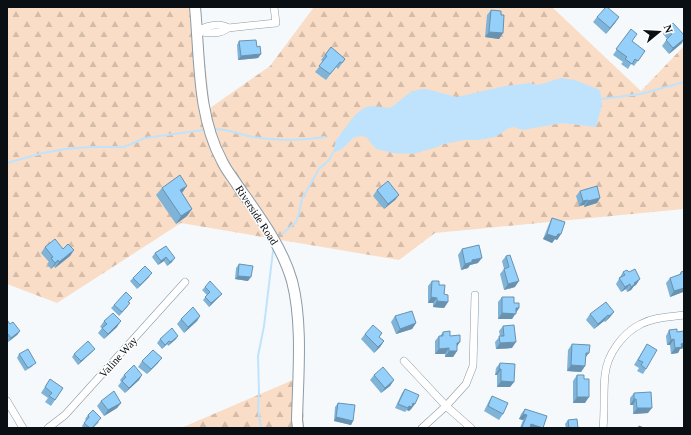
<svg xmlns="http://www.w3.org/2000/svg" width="691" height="435" viewBox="0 0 691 435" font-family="Georgia,serif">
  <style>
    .forest { fill: url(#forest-firs) }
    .water { fill: #bfe3fd }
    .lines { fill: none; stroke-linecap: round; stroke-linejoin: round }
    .stream { stroke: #bfe3fd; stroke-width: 2 }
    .street-casing { stroke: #8b9ba7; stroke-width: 8 }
    .secondary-casing { stroke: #8b9ba7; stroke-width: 12 }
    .street { stroke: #fff; stroke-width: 7 }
    .secondary { stroke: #fff; stroke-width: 10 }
    .wall { fill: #7fb3d7 }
    .shaded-wall { fill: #6892af }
    .building { fill: #94d0fa; stroke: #6892af }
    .labels { text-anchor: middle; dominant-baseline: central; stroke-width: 3; stroke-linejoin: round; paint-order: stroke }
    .street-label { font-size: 11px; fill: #090f13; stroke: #fff }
  </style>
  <defs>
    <pattern id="forest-firs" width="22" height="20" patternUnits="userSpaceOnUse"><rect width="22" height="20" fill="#faddc6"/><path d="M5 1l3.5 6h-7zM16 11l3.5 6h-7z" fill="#d5bca9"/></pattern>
  </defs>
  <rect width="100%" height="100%" fill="#f6f9fc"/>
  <!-- forest -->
  <g class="forest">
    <path d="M 7,7 L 199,7 L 210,108 L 270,66 L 314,7 L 552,7 L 641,91 L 684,46 L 684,209 L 435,233 L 399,260 L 181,223 L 57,303 L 7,284 Z"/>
    <path d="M 302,376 L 304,428 L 181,428 Z"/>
  </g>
  <!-- water -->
  <path class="water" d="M 561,78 L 575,80 L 600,90 L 602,105 L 596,127 L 562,123 L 523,130 L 513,127 L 509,128 L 495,137 L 479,140 L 464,140 L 444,144 L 437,147 L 413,154 L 393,153 L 376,149 L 366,137 L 361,136 L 353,138 L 342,149 L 333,153 L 336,140 L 355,115 L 360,111 L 366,107 L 373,106 L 390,108 C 403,100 409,88 426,89 L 457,97 L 505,86 L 530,83 L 538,85 Z"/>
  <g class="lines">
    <!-- stream -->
    <g class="stream">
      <path d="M 601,99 L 641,94 L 684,82"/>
      <path d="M 213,129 C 229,129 238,134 253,137 C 278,141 301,141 325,137"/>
      <path d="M 7,163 L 43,153 L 65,149 L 88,147 L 124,147 L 145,138 L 203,130"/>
      <path d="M 282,234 L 296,222 L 299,213 L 302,199 L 319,169 L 329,160 L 333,153"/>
      <path d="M 261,428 L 258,408 L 259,393 L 258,356 L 264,326 L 273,251"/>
    </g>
    <defs>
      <g id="street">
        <path d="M 197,31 C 207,26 219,22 228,28 L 276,23 L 274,7"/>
        <path d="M 197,31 C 207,33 220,35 228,28"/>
        <path d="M 404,361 L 446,406 L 471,428"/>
        <path d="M 7,401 L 23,428"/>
        <path d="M 48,428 L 65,415 L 185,282"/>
        <path d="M 422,428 L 446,406 L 466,384 L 473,366 L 475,295"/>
        <path d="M 603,428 C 605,410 603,393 605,375 C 607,354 623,333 641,324 C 654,317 670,317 684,315"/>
      </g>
      <path id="secondary" d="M 195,7 C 200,58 197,115 222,161 C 226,170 233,178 238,186 C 259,216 282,246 292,281 C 303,323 298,376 297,420 L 298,428"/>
    </defs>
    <!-- street casing -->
    <use href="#street" class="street-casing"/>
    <!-- secondary casing -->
    <use href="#secondary" class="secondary-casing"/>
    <!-- street -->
    <use href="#street" class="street"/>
    <!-- secondary -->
    <use href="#secondary" class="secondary"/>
  </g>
  <!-- wall -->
  <g class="wall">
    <path d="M 491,10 L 501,15 L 503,33 L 499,39 L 485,37 L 487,15 Z"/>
    <path d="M 597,17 L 619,17 L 615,23 L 606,34 L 593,22 Z"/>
    <path d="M 667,28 L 682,43 L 669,54 L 662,46 L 667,39 L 663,34 Z"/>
    <path d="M 631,29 L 632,41 L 645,51 L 634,66 L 631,64 L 628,69 L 621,64 L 623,62 L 613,55 Z"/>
    <path d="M 239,41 L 257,47 L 261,54 L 258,58 L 238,60 L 237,45 Z"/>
    <path d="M 331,47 L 345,59 L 338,69 L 336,67 L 326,80 L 315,72 L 323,62 L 321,60 Z"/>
    <path d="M 162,188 L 182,193 L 192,209 L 187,216 L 176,224 L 156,195 Z"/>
    <path d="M 377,190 L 399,195 L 395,200 L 384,209 L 373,196 Z"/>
    <path d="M 580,191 L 600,198 L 597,203 L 584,207 L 584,205 L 579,206 L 576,196 Z"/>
    <path d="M 552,218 L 561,234 L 557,240 L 555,239 L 552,243 L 543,239 L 549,224 Z"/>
    <path d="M 166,246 L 172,262 L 167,266 L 164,261 L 158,265 L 152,257 L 155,253 Z"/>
    <path d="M 45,247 L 63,249 L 74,250 L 70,256 L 55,268 L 54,266 L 51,269 L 47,264 L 49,262 L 41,253 Z"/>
    <path d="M 462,249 L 478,263 L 470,265 L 468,268 L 461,270 L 458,255 Z"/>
    <path d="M 506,256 L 515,287 L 504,290 L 500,274 L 504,269 L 502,261 Z"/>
    <path d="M 239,264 L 248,281 L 235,279 L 236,268 Z"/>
    <path d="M 684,271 L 684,291 L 683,292 L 670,297 L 666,283 L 670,278 L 679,275 L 681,272 Z"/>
    <path d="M 623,272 L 636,285 L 634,286 L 631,290 L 627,292 L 626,289 L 621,292 L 616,284 Z"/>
    <path d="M 149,277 L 137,289 L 130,281 L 133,278 Z"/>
    <path d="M 432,281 L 439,285 L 448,302 L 444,308 L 433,307 L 433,303 L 428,303 L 428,286 Z"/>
    <path d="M 205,287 L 222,294 L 209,307 L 203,300 L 207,295 L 202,290 Z"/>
    <path d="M 502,297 L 514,303 L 519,308 L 512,319 L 498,319 L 498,302 Z"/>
    <path d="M 129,303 L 127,307 L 119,316 L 111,308 L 114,305 Z"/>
    <path d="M 614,312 L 610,317 L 605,322 L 604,321 L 594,329 L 586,320 L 590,314 Z"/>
    <path d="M 200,316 L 197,321 L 184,333 L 177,324 L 181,319 Z"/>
    <path d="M 395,316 L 416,323 L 412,329 L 396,334 L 391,322 Z"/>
    <path d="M 7,320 L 10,324 L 20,331 L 17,335 L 8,342 L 7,340 Z"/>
    <path d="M 104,321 L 117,327 L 104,339 L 98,333 L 102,328 L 100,327 Z"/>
    <path d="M 503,326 L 512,348 L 496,349 L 495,342 L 500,336 L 499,331 Z"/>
    <path d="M 669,330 L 677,332 L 684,331 L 684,348 L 680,349 L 678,353 L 671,354 L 670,345 L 667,345 L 666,336 Z"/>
    <path d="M 443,332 L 450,336 L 457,351 L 453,357 L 445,357 L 445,354 L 435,354 L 435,341 L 439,336 L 440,336 Z"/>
    <path d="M 382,333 L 379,337 L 384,341 L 380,347 L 374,353 L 361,339 L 365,334 Z"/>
    <path d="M 178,336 L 176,339 L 168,346 L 167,344 L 162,349 L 157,343 L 160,339 Z"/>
    <path d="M 572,344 L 585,358 L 585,366 L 581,372 L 567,371 L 568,350 Z"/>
    <path d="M 647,344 L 646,369 L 643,374 L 637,371 L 639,368 L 634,365 Z"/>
    <path d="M 95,349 L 92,352 L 78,365 L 72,357 L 74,354 Z"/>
    <path d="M 19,354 L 33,366 L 25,371 L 17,358 Z"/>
    <path d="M 142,361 L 158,363 L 147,374 L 138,367 Z"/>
    <path d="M 500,363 L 514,382 L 510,387 L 497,387 L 497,375 L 495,375 L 496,368 Z"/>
    <path d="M 124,375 L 142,375 L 139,380 L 125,393 L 118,386 L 121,382 L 120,380 Z"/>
    <path d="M 374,375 L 394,380 L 390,386 L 381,393 L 370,380 Z"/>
    <path d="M 577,375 L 584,379 L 585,403 L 573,403 L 573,381 Z"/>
    <path d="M 50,379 L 63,388 L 51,406 L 45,402 L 48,398 L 41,393 Z"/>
    <path d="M 405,389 L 412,408 L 409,411 L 407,410 L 405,412 L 395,408 L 402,393 Z"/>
    <path d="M 634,393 L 648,413 L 633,414 L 633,405 L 630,405 L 630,398 Z"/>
    <path d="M 492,396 L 503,414 L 499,420 L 484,411 L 489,401 Z"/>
    <path d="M 101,401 L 121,403 L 117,408 L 104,416 L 97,406 Z"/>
    <path d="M 338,403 L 353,421 L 351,425 L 334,421 L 335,407 Z"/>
    <path d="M 525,409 L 543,428 L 520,428 L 523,420 L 519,419 L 521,414 Z"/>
    <path d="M 88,415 L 99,422 L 93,428 L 83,428 L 82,426 L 86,420 L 85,419 Z"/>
    <path d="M 568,420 L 578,428 L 566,428 L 565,424 Z"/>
  </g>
  <!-- shaded-wall -->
  <g class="shaded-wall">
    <path d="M 619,17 L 615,23 L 606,34 L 610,28 Z"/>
    <path d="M 489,32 L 503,33 L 499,39 L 485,37 Z"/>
    <path d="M 684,39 L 682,43 L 669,54 L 673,48 Z"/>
    <path d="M 261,54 L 258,58 L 238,60 L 241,56 Z"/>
    <path d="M 187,186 L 182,193 L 180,190 Z"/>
    <path d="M 399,195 L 395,200 L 384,209 L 388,204 Z"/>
    <path d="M 600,198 L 597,203 L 584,207 L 588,201 Z"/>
    <path d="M 588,200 L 584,205 L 579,206 L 583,201 Z"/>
    <path d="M 192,209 L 187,216 L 176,224 L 181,216 Z"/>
    <path d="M 547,234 L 561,234 L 557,240 L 555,239 L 552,243 L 543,239 Z"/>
    <path d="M 74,250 L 70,256 L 55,268 L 59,262 Z"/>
    <path d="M 166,257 L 164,261 L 158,265 L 161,261 Z"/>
    <path d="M 175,258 L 172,262 L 167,266 L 170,262 Z"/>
    <path d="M 482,258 L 478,263 L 470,265 L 468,268 L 461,270 L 465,264 L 472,260 Z"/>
    <path d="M 58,260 L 54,266 L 51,269 L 55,263 Z"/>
    <path d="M 152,273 L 149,277 L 137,289 L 140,285 Z"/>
    <path d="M 238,276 L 251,277 L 248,281 L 235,279 Z"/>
    <path d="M 640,279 L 636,285 L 634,286 L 631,290 L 627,292 L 634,283 Z"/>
    <path d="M 519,281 L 515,287 L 504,290 L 508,284 Z"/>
    <path d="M 630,284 L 626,289 L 621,292 L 625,287 Z"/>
    <path d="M 684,286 L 684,291 L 683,292 L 670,297 L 674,291 Z"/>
    <path d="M 222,294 L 209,307 L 211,303 Z"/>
    <path d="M 431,297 L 437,298 L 433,303 L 428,303 Z"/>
    <path d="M 437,301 L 448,302 L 444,308 L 433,307 Z"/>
    <path d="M 130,303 L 127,307 L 119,316 L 122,312 Z"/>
    <path d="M 516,308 L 519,308 L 512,319 L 498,319 L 502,313 Z"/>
    <path d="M 614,312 L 610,317 L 605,322 L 609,316 Z"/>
    <path d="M 608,315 L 604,321 L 594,329 L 598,324 Z"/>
    <path d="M 200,316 L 197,321 L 184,333 L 188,327 Z"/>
    <path d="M 121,321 L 117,327 L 104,339 L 108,334 Z"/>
    <path d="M 416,323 L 412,329 L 396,334 L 400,329 Z"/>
    <path d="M 20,331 L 17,335 L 8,342 L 11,338 Z"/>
    <path d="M 178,336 L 176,339 L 168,346 L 171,342 Z"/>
    <path d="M 674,339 L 670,345 L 667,345 L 671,340 Z"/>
    <path d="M 169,341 L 167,344 L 162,349 L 165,345 Z"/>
    <path d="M 384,341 L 380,347 L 374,353 L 378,347 Z"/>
    <path d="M 460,342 L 456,348 L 457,343 Z"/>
    <path d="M 516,342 L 512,348 L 496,349 L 500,343 Z"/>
    <path d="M 684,343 L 684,348 L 680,349 L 678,353 L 671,354 L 675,348 L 681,344 Z"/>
    <path d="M 449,348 L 445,354 L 435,354 L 439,349 Z"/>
    <path d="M 95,349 L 92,352 L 78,365 L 81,361 Z"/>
    <path d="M 449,351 L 457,351 L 453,357 L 445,357 Z"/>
    <path d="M 586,353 L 589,353 L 585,358 Z"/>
    <path d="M 162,358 L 158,363 L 147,374 L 151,369 Z"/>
    <path d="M 571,365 L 585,366 L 581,372 L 567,371 Z"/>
    <path d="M 499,369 L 501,369 L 497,375 L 495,375 Z"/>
    <path d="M 142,375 L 139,380 L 125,393 L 129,388 Z"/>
    <path d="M 394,380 L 390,386 L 381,393 L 385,388 Z"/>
    <path d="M 501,381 L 514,382 L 510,387 L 497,387 Z"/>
    <path d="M 577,397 L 589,397 L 585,403 L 573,403 Z"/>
    <path d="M 634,399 L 636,399 L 633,405 L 630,405 Z"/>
    <path d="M 121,403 L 117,408 L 104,416 L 108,410 Z"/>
    <path d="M 413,403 L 415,404 L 412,408 L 409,411 L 407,410 L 409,406 Z"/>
    <path d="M 637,408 L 652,408 L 648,413 L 633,414 Z"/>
    <path d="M 523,414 L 527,415 L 523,420 L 519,419 Z"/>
    <path d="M 336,417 L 353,421 L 351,425 L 334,421 Z"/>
    <path d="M 531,424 L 543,428 L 528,428 Z"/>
  </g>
  <!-- building -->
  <g class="building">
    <path d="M 606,7 L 607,7 L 619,17 L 610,28 L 597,17 Z"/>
    <path d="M 491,10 L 501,11 L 501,15 L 504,15 L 503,33 L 489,32 Z"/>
    <path d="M 673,23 L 684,35 L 684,39 L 673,48 L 666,40 L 672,34 L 667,28 Z"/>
    <path d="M 631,29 L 637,34 L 632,41 L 645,51 L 638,61 L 635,59 L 632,64 L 625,59 L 627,57 L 616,49 Z"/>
    <path d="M 256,40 L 257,47 L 260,46 L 261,54 L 241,56 L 239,41 Z"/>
    <path d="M 331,47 L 345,59 L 342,63 L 340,62 L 330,74 L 319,66 L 327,56 L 325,55 Z"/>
    <path d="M 180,175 L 187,186 L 180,190 L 192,209 L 181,216 L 162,188 Z"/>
    <path d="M 388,181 L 399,195 L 388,204 L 377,190 Z"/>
    <path d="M 597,186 L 600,198 L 588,201 L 588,200 L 583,201 L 580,191 Z"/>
    <path d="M 552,218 L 565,222 L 561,234 L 558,234 L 556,237 L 547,234 Z"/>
    <path d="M 55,239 L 63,249 L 68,244 L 74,250 L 59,262 L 58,260 L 55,263 L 51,258 L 53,257 L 45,247 Z"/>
    <path d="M 479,245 L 482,258 L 472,260 L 472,262 L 465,264 L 462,249 Z"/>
    <path d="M 166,246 L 175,258 L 170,262 L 166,257 L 161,261 L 155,253 Z"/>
    <path d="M 510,255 L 519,281 L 508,284 L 504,269 L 509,267 L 506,256 Z"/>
    <path d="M 239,264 L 253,266 L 251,277 L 238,276 Z"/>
    <path d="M 145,266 L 152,273 L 140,285 L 133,278 Z"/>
    <path d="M 635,269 L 640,279 L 634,283 L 635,284 L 631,287 L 630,284 L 625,287 L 619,278 L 625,275 L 623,272 L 627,270 L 629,272 Z"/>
    <path d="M 684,271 L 684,288 L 674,291 L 670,278 L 681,274 L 681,272 Z"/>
    <path d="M 210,281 L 222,294 L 211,303 L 205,297 L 210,292 L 205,287 Z"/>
    <path d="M 432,281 L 439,281 L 439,285 L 445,285 L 444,294 L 448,295 L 448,302 L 437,301 L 437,298 L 431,297 Z"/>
    <path d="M 126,292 L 132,298 L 128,302 L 130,303 L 122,312 L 114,305 Z"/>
    <path d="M 502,297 L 514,297 L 514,303 L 519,303 L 519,308 L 516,308 L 516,314 L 502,313 Z"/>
    <path d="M 606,302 L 614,312 L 609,316 L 608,315 L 598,324 L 590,314 Z"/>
    <path d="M 193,307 L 200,316 L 188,327 L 181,319 Z"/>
    <path d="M 412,311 L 416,323 L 400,329 L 395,316 Z"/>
    <path d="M 113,313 L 121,321 L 108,334 L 102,328 L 107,324 L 104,321 Z"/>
    <path d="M 7,320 L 10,324 L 13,322 L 20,331 L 11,338 L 7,333 Z"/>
    <path d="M 373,325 L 382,333 L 379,337 L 384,341 L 378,347 L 365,334 Z"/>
    <path d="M 514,325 L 516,342 L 500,343 L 499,336 L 504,336 L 503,326 Z"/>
    <path d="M 172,328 L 178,336 L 171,342 L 169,341 L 165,345 L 160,339 Z"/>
    <path d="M 677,329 L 677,332 L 684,331 L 684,343 L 681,344 L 682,347 L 675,348 L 674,339 L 671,340 L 669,330 Z"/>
    <path d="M 450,331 L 450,336 L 460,335 L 460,342 L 457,343 L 457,351 L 449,351 L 449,348 L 439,349 L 439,336 L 443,336 L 443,332 Z"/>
    <path d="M 88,341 L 95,349 L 81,361 L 74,354 Z"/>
    <path d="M 572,344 L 590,345 L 589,353 L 586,353 L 585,366 L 571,365 Z"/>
    <path d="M 647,344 L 657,350 L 646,369 L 641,365 L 643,362 L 638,360 Z"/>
    <path d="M 28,349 L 36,363 L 28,368 L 19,354 Z"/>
    <path d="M 153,350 L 162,358 L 151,369 L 142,361 Z"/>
    <path d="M 500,363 L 515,364 L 514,382 L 501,381 L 501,369 L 499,369 Z"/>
    <path d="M 134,365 L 142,375 L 129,388 L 122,381 L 126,377 L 124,375 Z"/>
    <path d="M 383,367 L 394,380 L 385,388 L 374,375 Z"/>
    <path d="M 577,375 L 584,375 L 584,379 L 589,379 L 589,397 L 577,397 Z"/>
    <path d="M 50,379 L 63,388 L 55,400 L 49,396 L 52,393 L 45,387 Z"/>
    <path d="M 405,389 L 419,395 L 415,404 L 413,403 L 412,407 L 409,406 L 408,408 L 398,404 Z"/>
    <path d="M 114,391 L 121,403 L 108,410 L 101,401 Z"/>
    <path d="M 651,392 L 652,408 L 637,408 L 636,399 L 634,399 L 634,393 Z"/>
    <path d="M 492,396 L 508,403 L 503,414 L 488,406 Z"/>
    <path d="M 338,403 L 355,405 L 353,421 L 336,417 Z"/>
    <path d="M 525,409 L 547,416 L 543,428 L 531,424 L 530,428 L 525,428 L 522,427 L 527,415 L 523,414 Z"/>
    <path d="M 93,410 L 101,418 L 92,428 L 90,428 L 84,423 L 89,417 L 88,415 Z"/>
    <path d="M 577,419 L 578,428 L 569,428 L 568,420 Z"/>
    <path d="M 639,426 L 644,428 L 638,428 Z"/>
  </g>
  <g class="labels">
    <!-- street labels -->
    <g class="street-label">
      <text transform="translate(257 215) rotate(57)">Riverside Road</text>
      <text transform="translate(118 357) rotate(-48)">Valine Way</text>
    </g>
  </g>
  <!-- border -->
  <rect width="691" height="435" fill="none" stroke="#090f13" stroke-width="16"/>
  <!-- north arrow -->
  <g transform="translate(659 32) rotate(72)" stroke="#ffffff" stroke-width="3" paint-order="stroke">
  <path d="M0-3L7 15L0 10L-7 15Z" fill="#090f13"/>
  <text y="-6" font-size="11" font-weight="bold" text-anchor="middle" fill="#090f13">N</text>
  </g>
</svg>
